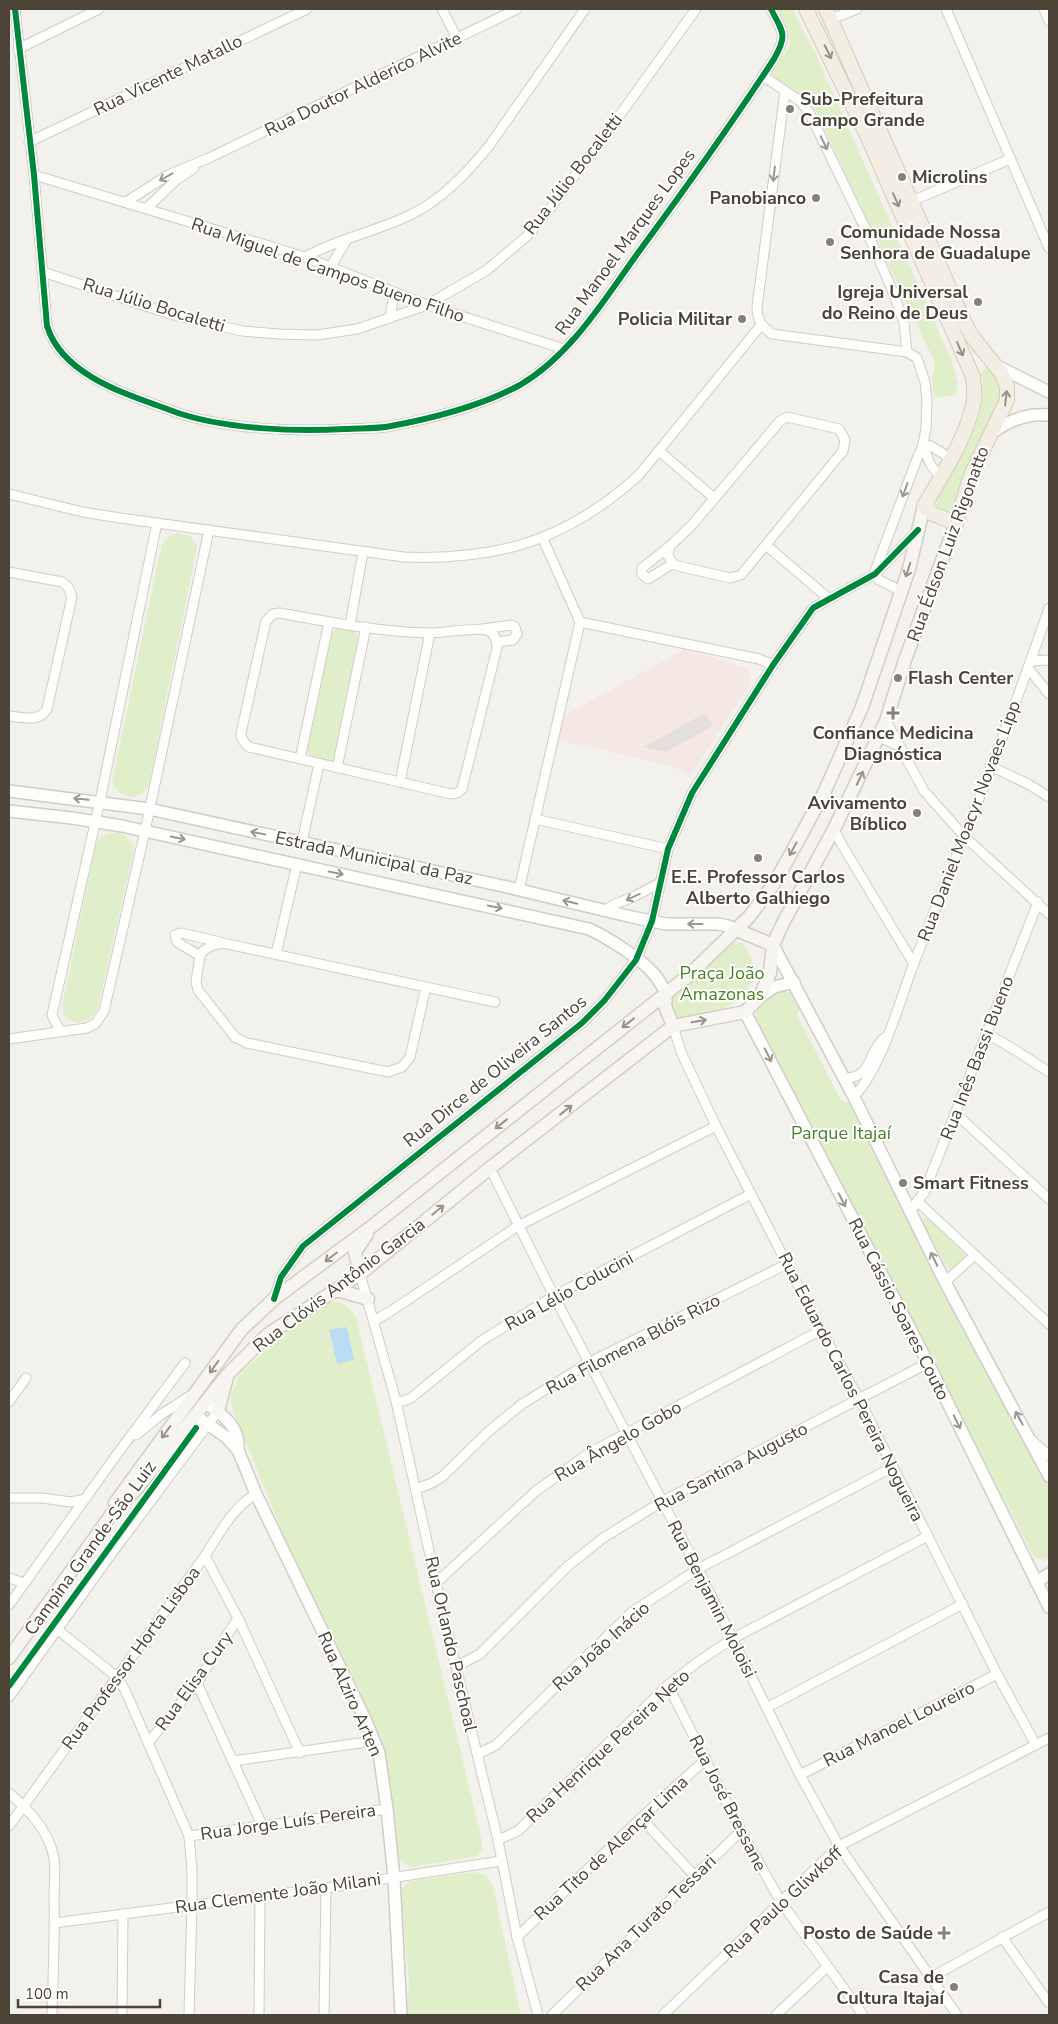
<svg xmlns="http://www.w3.org/2000/svg" width="1058" height="2024" viewBox="0 0 1058 2024" font-family="'Nunito Sans',sans-serif">
  <style>
    .medical { fill: #f5e7e3 }
    .green { fill: #e0efca }
    .parking { fill: #e2e0db }
    .water { fill: #baddf4 }
    .lines { fill: none; stroke-linecap: round; stroke-linejoin: round }
    .minor-casing { stroke: #cfcdc8; stroke-width: 11 }
    .tertiary-casing { stroke: #cfcdc8; stroke-width: 14 }
    .secondary-casing { stroke: #d3cec2; stroke-width: 15 }
    .primary-casing { stroke: #d7cdb8; stroke-width: 16 }
    .minor { stroke: #fdfdfc; stroke-width: 9 }
    .tertiary { stroke: #fdfdfc; stroke-width: 11 }
    .secondary { stroke: #f7f5f0; stroke-width: 12 }
    .primary { stroke: #f2eee4; stroke-width: 14 }
    .cycleway-casing { stroke: #fff; stroke-width: 9 }
    .cycleway { stroke: #00873e; stroke-width: 6 }
    .oneway { stroke: #969084 }
    .oneway2 { stroke: #9b978f }
    .oneway3 { stroke: #98938a }
    .poi-dot { fill: #868076; stroke: #fff; stroke-width: 2 }
    .labels { text-anchor: middle; dominant-baseline: central; stroke-width: 4; stroke-linejoin: round; paint-order: stroke }
    .street-label { font-size: 18px; fill: #4b4336; stroke: #fff }
    .poi-label { font-size: 18px; font-weight: bold; fill: #4b4336; stroke: #fff; text-anchor: end }
    .park-label { font-size: 18px; fill: #488323; stroke: #fff }
  </style>
  <rect width="100%" height="100%" fill="#f3f1ec"/>
  <!-- medical -->
  <path class="medical" d="M 684,650 L 745,667 L 751,674 L 749,686 L 690,776 L 675,768 L 664,765 L 559,740 L 563,716 Z"/>
  <!-- green -->
  <g class="green">
    <path d="M 778,9 L 792,9 L 813,48 L 950,357 L 958,383 L 955,395 L 934,398 L 932,378 L 935,363 L 815,109 L 810,102 L 793,93 L 771,76 L 774,68 L 791,44 Z"/>
    <path d="M 985,368 L 992,368 L 1003,388 L 1000,409 L 958,498 L 951,510 L 944,512 L 936,508 L 936,496 C 955,463 992,414 981,373 Z"/>
    <path d="M 177,533 L 190,536 L 197,547 L 149,784 C 140,803 119,800 112,781 L 162,544 L 168,537 Z"/>
    <path d="M 339,628 L 353,630 L 360,639 L 336,755 C 330,764 321,760 312,758 L 307,751 L 331,635 L 335,630 Z"/>
    <path d="M 118,833 C 127,836 132,839 134,849 L 98,1007 C 92,1026 65,1029 62,1007 L 96,844 C 101,834 108,833 118,833 Z"/>
    <path d="M 730,943 L 742,943 C 751,953 756,965 751,979 C 740,1013 708,1013 677,1018 C 672,1012 669,1008 671,999 Z"/>
    <path d="M 782,990 L 794,993 L 801,1006 L 797,1015 L 841,1100 L 852,1104 L 1049,1487 L 1049,1560 L 1040,1559 L 1033,1555 L 962,1418 L 961,1419 L 755,1021 C 753,1007 771,995 782,990 Z"/>
    <path d="M 923,1217 L 930,1218 L 968,1258 L 951,1274 L 923,1223 Z"/>
    <path d="M 335,1301 C 345,1304 350,1308 356,1317 L 482,1840 L 482,1849 L 477,1856 L 412,1867 L 406,1865 L 397,1856 L 385,1750 L 381,1738 L 285,1539 L 232,1408 L 231,1394 L 241,1372 L 317,1305 Z"/>
    <path d="M 475,1872 L 487,1876 L 493,1887 L 521,2015 L 407,2015 L 409,1982 L 401,1900 C 401,1890 402,1886 410,1881 Z"/>
  </g>
  <!-- parking -->
  <path class="parking" d="M 705,713 L 713,726 L 666,752 L 644,747 Z"/>
  <!-- water -->
  <path class="water" d="M 347,1327 L 354,1360 L 337,1364 L 329,1330 Z"/>
  <g class="lines">
    <defs>
      <g id="minor">
        <path d="M 15,9 L 34,175 L 47,326 C 63,378 133,396 178,413 C 226,429 295,432 345,429 C 360,428 376,429 391,426 C 434,418 481,406 520,385 C 573,354 607,295 643,246 C 688,185 732,123 774,59 C 788,34 783,33 771,9"/>
        <path d="M 442,9 L 457,38"/>
        <path d="M 946,9 L 1049,248"/>
        <path d="M 1044,9 L 1049,21"/>
        <path d="M 831,19 L 857,9"/>
        <path d="M 18,49 L 99,9"/>
        <path d="M 763,76 L 800,101 L 809,112 L 866,230 L 894,294 L 904,323 L 907,352"/>
        <path d="M 785,91 L 757,307 C 757,321 762,326 772,334 L 907,352 L 917,358 L 925,382 L 927,400 L 926,428 L 923,445 L 915,464 L 875,571"/>
        <path d="M 29,142 L 307,9"/>
        <path d="M 34,175 L 305,257 L 427,305 L 564,349"/>
        <path d="M 912,201 L 1010,159"/>
        <path d="M 126,202 L 168,175 L 209,158 L 517,9"/>
        <path d="M 147,208 L 175,181 L 194,168"/>
        <path d="M 305,257 C 338,239 374,232 408,216 C 441,201 467,173 489,146 L 585,9"/>
        <path d="M 330,268 L 347,239"/>
        <path d="M 43,272 L 170,314 L 242,331 L 279,334 L 317,335 L 357,329 L 427,305 L 487,270 L 527,236 L 551,207 L 609,130 L 696,9"/>
        <path d="M 390,318 L 393,299 L 391,292"/>
        <path d="M 787,417 L 839,429 L 845,440 L 843,451 L 741,575 L 730,578 L 674,565 L 668,556 L 670,546 L 692,525 L 780,421 Z"/>
        <path d="M 923,445 L 930,464 L 940,477"/>
        <path d="M 923,445 L 931,446 L 950,458"/>
        <path d="M 659,451 L 714,498"/>
        <path d="M 9,494 L 83,512 L 120,518 L 404,557 C 499,561 569,539 639,475 L 761,325"/>
        <path d="M 766,545 L 828,598"/>
        <path d="M 670,546 L 642,568 L 642,574 L 648,579 L 672,564"/>
        <path d="M 9,572 L 62,582 L 68,587 L 72,597 L 47,709 C 39,723 22,717 9,716"/>
        <path d="M 875,574 L 879,580 L 901,591"/>
        <path d="M 280,613 C 329,622 379,632 429,633 C 441,633 479,627 487,630 C 495,633 497,641 497,648 L 462,789 L 457,793 L 451,794 L 249,747 C 244,743 241,739 241,733 L 266,621 L 273,614 Z"/>
        <path d="M 580,622 L 759,659 L 773,665"/>
        <path d="M 350,625 L 363,552"/>
        <path d="M 482,629 L 512,625 L 515,627 L 517,634 L 513,640 L 497,642"/>
        <path d="M 1031,661 L 1049,660"/>
        <path d="M 1028,668 L 1049,694"/>
        <path d="M 886,721 L 924,791 L 965,837 L 1049,914"/>
        <path d="M 879,737 L 899,746"/>
        <path d="M 300,759 L 329,622"/>
        <path d="M 990,766 L 1028,784 L 1049,797"/>
        <path d="M 337,768 L 366,627"/>
        <path d="M 400,782 L 430,633"/>
        <path d="M 535,819 L 668,849"/>
        <path d="M 834,829 L 842,845 L 914,964"/>
        <path d="M 302,842 L 319,764"/>
        <path d="M 519,890 L 580,622 L 543,539"/>
        <path d="M 604,911 L 613,905 L 633,897 L 660,883"/>
        <path d="M 276,954 L 297,864"/>
        <path d="M 200,956 L 177,942 L 175,935 L 181,933 L 220,942"/>
        <path d="M 426,987 L 410,1057 L 402,1067 L 388,1072 L 247,1043 L 235,1037 L 198,990 L 196,982 L 200,956 L 203,951 L 211,946 L 223,943 L 495,1002"/>
        <path d="M 673,1026 L 681,1052 L 716,1126 L 821,1330 L 859,1399 L 997,1674 L 1036,1745"/>
        <path d="M 60,1031 L 52,1015 L 100,801 L 157,523"/>
        <path d="M 986,1033 L 1015,1050 L 1049,1072"/>
        <path d="M 9,1039 L 87,1028 L 96,1023 L 104,1011 L 145,831 L 209,530"/>
        <path d="M 844,1078 C 873,1078 867,1053 884,1038"/>
        <path d="M 854,1097 C 884,1063 898,1005 914,963 C 961,845 1008,728 1049,608"/>
        <path d="M 956,1114 L 1049,1199"/>
        <path d="M 490,1168 L 554,1296 L 698,1569 L 800,1775 L 839,1846 L 957,2015"/>
        <path d="M 917,1201 L 1049,1324"/>
        <path d="M 911,1210 L 924,1193 L 1038,902"/>
        <path d="M 360,1274 L 396,1401 L 443,1614 L 498,1840 L 517,1937 L 538,2015"/>
        <path d="M 945,1282 L 975,1255"/>
        <path d="M 274,1299 L 281,1277 L 303,1246 L 582,1023 L 604,1001 L 636,960 L 652,921 L 668,849 L 692,793 L 773,665 L 813,608 L 875,574 L 918,530"/>
        <path d="M 374,1321 L 391,1311 L 518,1226 L 716,1126"/>
        <path d="M 396,1401 L 403,1401 L 411,1398 L 481,1341 L 554,1296 L 751,1194"/>
        <path d="M 9,1402 L 26,1378"/>
        <path d="M 136,1435 L 162,1414 L 190,1396"/>
        <path d="M 1033,1441 L 1049,1456"/>
        <path d="M 416,1489 L 432,1483 L 443,1476 L 489,1431 L 522,1404 L 590,1362 L 787,1264"/>
        <path d="M 9,1498 L 42,1498 L 71,1502 L 85,1499"/>
        <path d="M 205,1556 L 238,1618 L 300,1753"/>
        <path d="M 9,1578 L 24,1583"/>
        <path d="M 436,1583 L 536,1491 L 591,1452 L 821,1330"/>
        <path d="M 9,1605 L 115,1457 L 185,1363"/>
        <path d="M 58,1630 L 117,1677 L 125,1690 L 189,1836 L 192,1870 L 192,1905 L 189,2015"/>
        <path d="M 457,1666 L 480,1654 L 568,1566 L 603,1538 L 663,1501 L 928,1363"/>
        <path d="M 197,1683 L 262,1825"/>
        <path d="M 668,1685 L 741,1831 L 781,1902 L 863,2015"/>
        <path d="M 9,1697 L 112,1553 L 218,1411"/>
        <path d="M 768,1707 L 963,1604"/>
        <path d="M 148,1743 L 197,1683 L 238,1618"/>
        <path d="M 478,1754 L 496,1745 L 632,1612 L 698,1569 L 893,1467"/>
        <path d="M 233,1761 L 374,1741"/>
        <path d="M 800,1775 L 997,1674"/>
        <path d="M 9,1793 C 29,1810 49,1831 54,1858 C 56,1870 54,1884 54,1896 C 55,1936 53,1976 52,2015"/>
        <path d="M 641,1818 L 695,1876"/>
        <path d="M 9,1826 L 205,1556 C 220,1533 232,1508 256,1494"/>
        <path d="M 189,1836 L 387,1809"/>
        <path d="M 498,1840 L 518,1831 L 668,1685 L 699,1661 L 732,1639 L 928,1536"/>
        <path d="M 54,1923 L 326,1888 L 501,1861"/>
        <path d="M 517,1937 L 641,1818 L 706,1759"/>
        <path d="M 1002,1937 L 1049,2003"/>
        <path d="M 930,1978 L 1049,1912"/>
        <path d="M 122,2015 L 123,1914"/>
        <path d="M 259,2015 L 260,1896"/>
        <path d="M 324,2015 L 326,1888"/>
        <path d="M 552,2015 L 741,1831"/>
        <path d="M 663,2015 L 839,1846 L 1049,1738"/>
        <path d="M 776,2015 L 827,1967"/>
      </g>
      <g id="tertiary">
        <path d="M 997,366 L 1049,392"/>
        <path d="M 992,433 C 1009,420 1027,413 1049,415"/>
        <path d="M 9,791 L 149,809 L 503,886 L 632,917 L 666,924 L 718,924 L 728,926 L 737,930"/>
        <path d="M 9,811 L 72,818 L 122,826 L 589,929 C 607,937 641,959 653,973 C 659,979 662,986 666,993"/>
        <path d="M 773,945 L 854,1097 L 945,1282 L 1049,1476"/>
        <path d="M 760,997 L 774,987 L 794,982"/>
        <path d="M 745,1012 L 928,1363 L 1049,1607"/>
        <path d="M 205,1403 C 222,1414 240,1426 238,1450"/>
        <path d="M 195,1415 L 226,1437 L 238,1450 L 256,1494 L 366,1721 L 379,1753 L 387,1809 L 394,1878 L 401,2015"/>
        <path d="M 1036,1582 L 1049,1574"/>
      </g>
      <g id="secondary">
        <path d="M 737,930 L 773,945"/>
        <path d="M 666,993 L 665,1006 L 673,1026"/>
        <path d="M 360,1274 L 355,1252 L 367,1234"/>
        <path d="M 334,1291 L 341,1291 L 368,1299"/>
        <path d="M 218,1411 L 227,1377"/>
        <path d="M 115,1503 L 242,1329 L 274,1299 L 375,1224 L 688,976 L 749,917 L 773,885 L 788,859 L 824,793 L 862,707 L 909,569 L 924,506"/>
        <path d="M 9,1658 L 111,1515 L 138,1487 L 228,1374 L 267,1335 L 360,1274 L 490,1168 L 673,1026 L 745,1012 L 760,997 L 770,973 L 773,945 L 783,923 L 834,829 L 886,721 L 905,660 L 956,523"/>
      </g>
      <path id="primary" d="M 806,9 L 866,133 L 973,377 C 974,385 975,393 974,400 C 968,436 942,475 924,506 L 933,514 L 956,523 L 971,475 L 1007,400 L 1007,386 L 1002,374 L 971,335 L 964,321 L 826,9"/>
    </defs>
    <!-- minor casing -->
    <use href="#minor" class="minor-casing"/>
    <!-- tertiary casing -->
    <use href="#tertiary" class="tertiary-casing"/>
    <!-- secondary casing -->
    <use href="#secondary" class="secondary-casing"/>
    <!-- primary casing -->
    <use href="#primary" class="primary-casing"/>
    <!-- minor -->
    <use href="#minor" class="minor"/>
    <!-- tertiary -->
    <use href="#tertiary" class="tertiary"/>
    <!-- secondary -->
    <use href="#secondary" class="secondary"/>
    <!-- primary -->
    <use href="#primary" class="primary"/>
    <defs>
      <g id="cycleway">
        <path d="M 15,9 L 34,175 L 47,326 C 63,378 133,396 178,413 C 226,429 295,432 345,429 C 360,428 376,429 391,426 C 434,418 481,406 520,385 C 573,354 607,295 643,246 C 688,185 732,123 774,59 C 788,34 783,33 771,9"/>
        <path d="M 274,1299 L 281,1277 L 303,1246 L 582,1023 L 604,1001 L 636,960 L 652,921 L 668,849 L 692,793 L 773,665 L 813,608 L 875,574 L 918,530"/>
        <path d="M 9,1686 L 196,1428"/>
      </g>
    </defs>
    <!-- cycleway casing -->
    <use href="#cycleway" class="cycleway-casing"/>
    <!-- cycleway -->
    <use href="#cycleway" class="cycleway"/>
  </g>
  <!-- one-way arrows -->
  <defs><path id="oneway-shaft" d="M-6 0H5M1.5-3L5.5 0L1.5 3" fill="none" stroke-width="1.6" stroke-linecap="round" stroke-linejoin="round" transform="scale(1.25)"/></defs>
  <g class="oneway">
    <use href="#oneway-shaft" transform="translate(828 52) rotate(64)"/>
    <use href="#oneway-shaft" transform="translate(896 200) rotate(66)"/>
    <use href="#oneway-shaft" transform="translate(960 349) rotate(67)"/>
    <use href="#oneway-shaft" transform="translate(1006 398) rotate(-83)"/>
  </g>
  <g class="oneway2">
    <use href="#oneway-shaft" transform="translate(824 143) rotate(64)"/>
    <use href="#oneway-shaft" transform="translate(774 174) rotate(97)"/>
    <use href="#oneway-shaft" transform="translate(166 177) rotate(151)"/>
    <use href="#oneway-shaft" transform="translate(905 490) rotate(110)"/>
    <use href="#oneway-shaft" transform="translate(81 799) rotate(-174)"/>
    <use href="#oneway-shaft" transform="translate(258 833) rotate(-168)"/>
    <use href="#oneway-shaft" transform="translate(178 838) rotate(12)"/>
    <use href="#oneway-shaft" transform="translate(336 873) rotate(12)"/>
    <use href="#oneway-shaft" transform="translate(633 897) rotate(155)"/>
    <use href="#oneway-shaft" transform="translate(570 902) rotate(-166)"/>
    <use href="#oneway-shaft" transform="translate(495 907) rotate(12)"/>
    <use href="#oneway-shaft" transform="translate(695 924) rotate(-180)"/>
    <use href="#oneway-shaft" transform="translate(768 1055) rotate(63)"/>
    <use href="#oneway-shaft" transform="translate(842 1200) rotate(63)"/>
    <use href="#oneway-shaft" transform="translate(934 1259) rotate(-115)"/>
    <use href="#oneway-shaft" transform="translate(1019 1418) rotate(-119)"/>
    <use href="#oneway-shaft" transform="translate(957 1422) rotate(64)"/>
  </g>
  <g class="oneway3">
    <use href="#oneway-shaft" transform="translate(908 570) rotate(108)"/>
    <use href="#oneway-shaft" transform="translate(860 778) rotate(-65)"/>
    <use href="#oneway-shaft" transform="translate(793 849) rotate(118)"/>
    <use href="#oneway-shaft" transform="translate(699 1021) rotate(-10)"/>
    <use href="#oneway-shaft" transform="translate(628 1023) rotate(142)"/>
    <use href="#oneway-shaft" transform="translate(566 1110) rotate(-38)"/>
    <use href="#oneway-shaft" transform="translate(501 1124) rotate(142)"/>
    <use href="#oneway-shaft" transform="translate(438 1210) rotate(-39)"/>
    <use href="#oneway-shaft" transform="translate(331 1257) rotate(143)"/>
    <use href="#oneway-shaft" transform="translate(214 1367) rotate(126)"/>
    <use href="#oneway-shaft" transform="translate(166 1432) rotate(126)"/>
  </g>
  <!-- markers -->
  <g class="poi-dot">
    <circle cx="790" cy="109" r="5"/>
    <circle cx="902" cy="177" r="5"/>
    <circle cx="816" cy="198" r="5"/>
    <circle cx="830" cy="242" r="5"/>
    <circle cx="978" cy="302" r="5"/>
    <circle cx="742" cy="319" r="5"/>
    <circle cx="898" cy="678" r="5"/>
    <path d="M890.5 705.5h5v5h5v5h-5v5h-5v-5h-5v-5h5z"/>
    <circle cx="917" cy="813" r="5"/>
    <circle cx="758" cy="858" r="5"/>
    <circle cx="903" cy="1183" r="5"/>
    <path d="M941.5 1925.5h5v5h5v5h-5v5h-5v-5h-5v-5h5z"/>
    <circle cx="954" cy="1987" r="5"/>
  </g>
  <g class="labels">
    <!-- street labels -->
    <g class="street-label">
      <text transform="translate(168 75) rotate(-26)">Rua Vicente Matallo</text>
      <text transform="translate(363 84) rotate(-26)">Rua Doutor Alderico Alvite</text>
      <text transform="translate(573 174) rotate(-52)">Rua Júlio Bocaletti</text>
      <text transform="translate(625 242) rotate(-54)">Rua Manoel Marques Lopes</text>
      <text transform="translate(328 270) rotate(19)">Rua Miguel de Campos Bueno Filho</text>
      <text transform="translate(154 305) rotate(17)">Rua Júlio Bocaletti</text>
      <text transform="translate(948 544) rotate(-70)">Rua Édson Luiz Rigonatto</text>
      <text transform="translate(969 821) rotate(-69)">Rua Daniel Moacyr Novaes Lipp</text>
      <text transform="translate(374 858) rotate(12)">Estrada Municipal da Paz</text>
      <text transform="translate(977 1058) rotate(-69)">Rua Inês Bassi Bueno</text>
      <text transform="translate(495 1071) rotate(-39)">Rua Dirce de Oliveira Santos</text>
      <text transform="translate(339 1285) rotate(-37)">Rua Clóvis Antônio Garcia</text>
      <text transform="translate(569 1291) rotate(-29)">Rua Lélio Colucini</text>
      <text transform="translate(899 1309) rotate(63)">Rua Cássio Soares Couto</text>
      <text transform="translate(633 1344) rotate(-28)">Rua Filomena Blóis Rizo</text>
      <text transform="translate(851 1387) rotate(63)">Rua Eduardo Carlos Pereira Nogueira</text>
      <text transform="translate(618 1441) rotate(-30)">Rua Ângelo Gobo</text>
      <text transform="translate(731 1467) rotate(-28)">Rua Santina Augusto</text>
      <text transform="translate(90 1548) rotate(-54)">Campina Grande-São Luiz</text>
      <text transform="translate(712 1599) rotate(63)">Rua Benjamin Moloisi</text>
      <text transform="translate(451 1644) rotate(77)">Rua Orlando Paschoal</text>
      <text transform="translate(601 1646) rotate(-42)">Rua João Inácio</text>
      <text transform="translate(131 1658) rotate(-54)">Rua Professor Horta Lisboa</text>
      <text transform="translate(194 1681) rotate(-54)">Rua Elisa Cury</text>
      <text transform="translate(350 1694) rotate(66)">Rua Alziro Arten</text>
      <text transform="translate(899 1724) rotate(-27)">Rua Manoel Loureiro</text>
      <text transform="translate(608 1746) rotate(-43)">Rua Henrique Pereira Neto</text>
      <text transform="translate(728 1803) rotate(63)">Rua José Bressane</text>
      <text transform="translate(288 1822) rotate(-8)">Rua Jorge Luís Pereira</text>
      <text transform="translate(611 1848) rotate(-43)">Rua Tito de Alençar Lima</text>
      <text transform="translate(278 1893) rotate(-8)">Rua Clemente João Milani</text>
      <text transform="translate(783 1902) rotate(-43)">Rua Paulo Gliwkoff</text>
      <text transform="translate(646 1923) rotate(-44)">Rua Ana Turato Tessari</text>
    </g>
    <!-- poi labels -->
    <g class="poi-label">
      <text x="800" y="99" text-anchor="start">Sub-Prefeitura<tspan x="800" dy="21">Campo Grande</tspan></text>
      <text x="912" y="177" text-anchor="start">Microlins</text>
      <text x="806" y="198">Panobianco</text>
      <text x="840" y="232" text-anchor="start">Comunidade Nossa<tspan x="840" dy="21">Senhora de Guadalupe</tspan></text>
      <text x="968" y="292">Igreja Universal<tspan x="968" dy="21">do Reino de Deus</tspan></text>
      <text x="732" y="319">Policia Militar</text>
      <text x="908" y="678" text-anchor="start">Flash Center</text>
      <text x="893" y="733" text-anchor="middle">Confiance Medicina<tspan x="893" dy="21">Diagnóstica</tspan></text>
      <text x="907" y="803">Avivamento<tspan x="907" dy="21">Bíblico</tspan></text>
      <text x="758" y="877" text-anchor="middle">E.E. Professor Carlos<tspan x="758" dy="21">Alberto Galhiego</tspan></text>
      <text x="913" y="1183" text-anchor="start">Smart Fitness</text>
      <text x="933" y="1933">Posto de Saúde</text>
      <text x="944" y="1977">Casa de<tspan x="944" dy="21">Cultura Itajaí</tspan></text>
    </g>
    <!-- park labels -->
    <g class="park-label">
      <text x="722" y="973">Praça João<tspan x="722" dy="21">Amazonas</tspan></text>
      <text x="841" y="1133">Parque Itajaí</text>
    </g>
  </g>
  <!-- border -->
  <rect width="1058" height="2024" fill="none" stroke="#4b4336" stroke-width="20"/>
  <!-- scale -->
  <path d="M18 1999v8h142v-8" fill="none" stroke="#4b4336" stroke-width="2.5"/>
  <text x="25" y="1999" font-size="15" fill="#4b4336" stroke="#ffffff" stroke-width="4" paint-order="stroke">100 m</text>
</svg>
